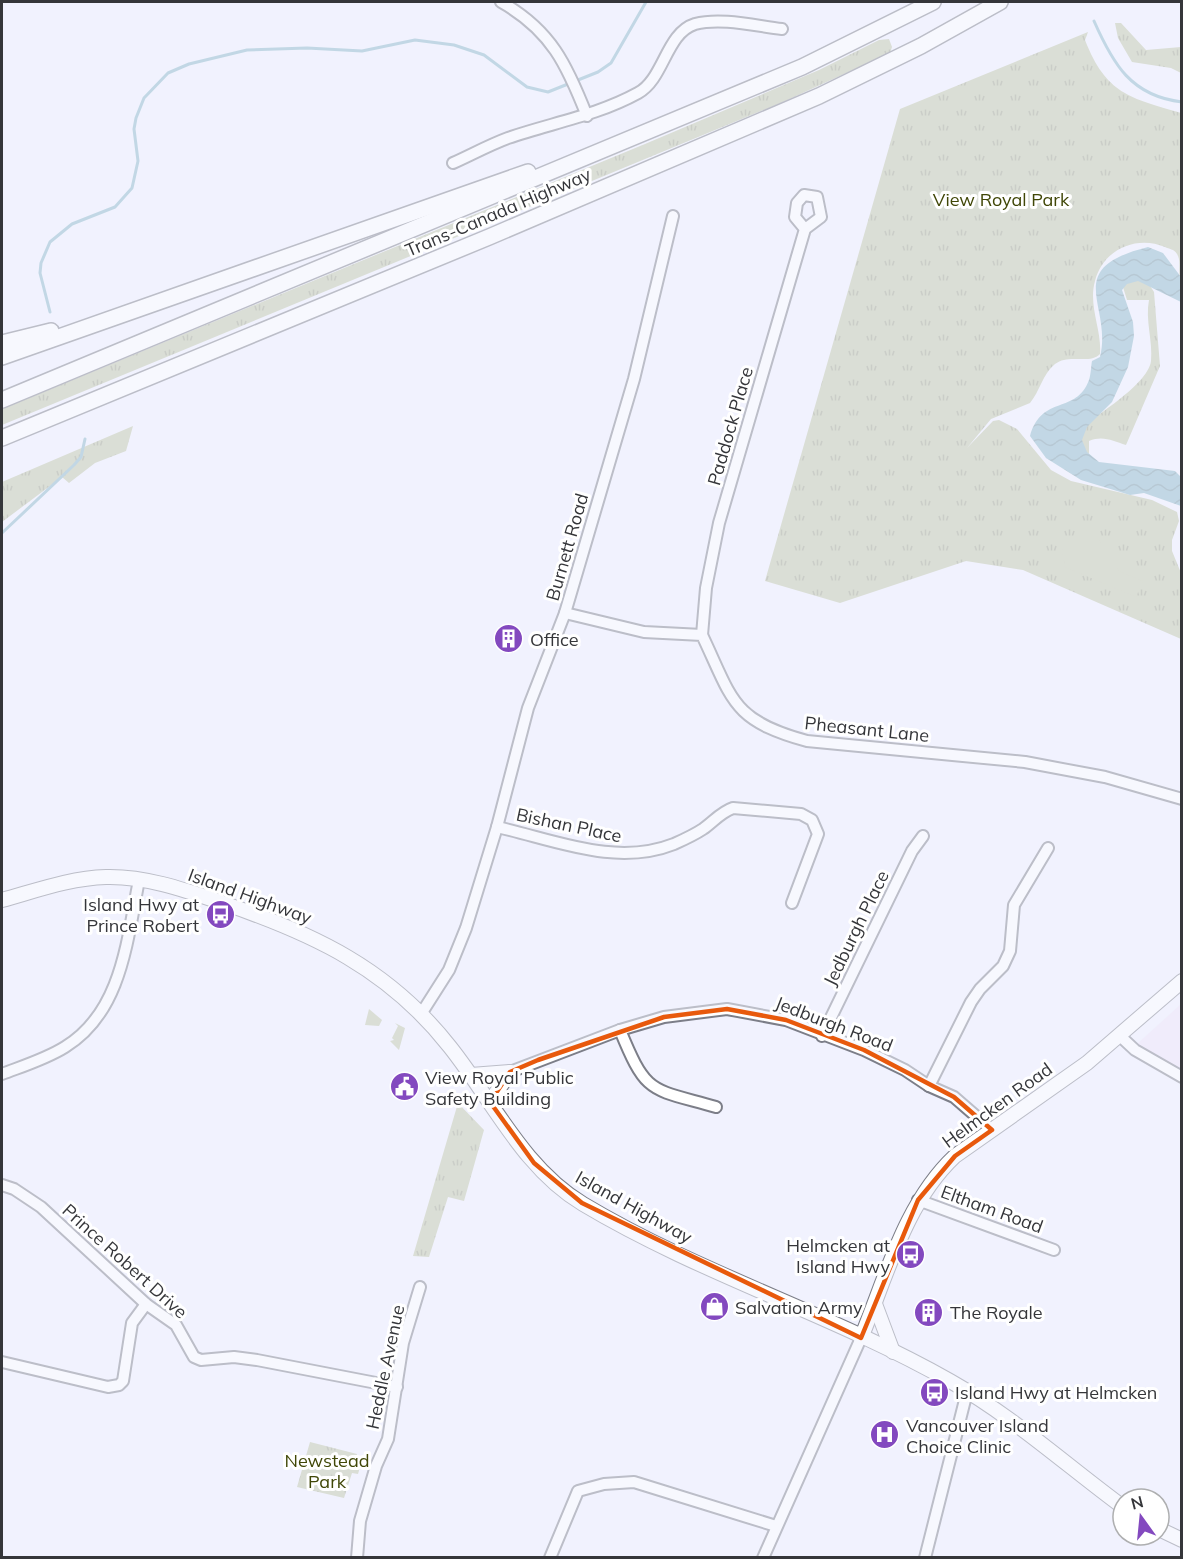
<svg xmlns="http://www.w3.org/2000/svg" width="1183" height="1559" viewBox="0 0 1183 1559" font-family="Mulish,sans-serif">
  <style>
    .education { fill: #efe4f9 }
    .grass { fill: url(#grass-tufts) }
    .garden { fill: #bfc5a6 }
    .water { fill: url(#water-waves) }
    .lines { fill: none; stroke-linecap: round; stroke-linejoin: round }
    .stream { stroke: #8ab7c7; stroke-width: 3 }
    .minor-casing { stroke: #7c7e88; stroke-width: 14 }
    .major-casing { stroke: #7c7e88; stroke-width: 16 }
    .highway-casing { stroke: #7c7e88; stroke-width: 18 }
    .minor { stroke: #fff; stroke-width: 10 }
    .major { stroke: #fff; stroke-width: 14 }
    .highway { stroke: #fff; stroke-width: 15 }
    .marked { fill: none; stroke: #e8590c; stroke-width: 4.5; stroke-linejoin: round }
    .labels { text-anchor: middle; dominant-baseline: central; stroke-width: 6; stroke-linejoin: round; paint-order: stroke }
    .park-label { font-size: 18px; fill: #404707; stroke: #fff }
    .street-label { font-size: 18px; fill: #35363a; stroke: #fff }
    .poi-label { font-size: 18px; fill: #35363a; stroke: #fff; text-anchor: start }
  </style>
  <defs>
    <pattern id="grass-tufts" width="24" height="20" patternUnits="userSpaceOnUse" patternTransform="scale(1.5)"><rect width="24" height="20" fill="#bfc5a6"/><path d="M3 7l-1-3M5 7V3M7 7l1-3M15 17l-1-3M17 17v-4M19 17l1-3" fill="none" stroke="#9ca188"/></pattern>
    <pattern id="water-waves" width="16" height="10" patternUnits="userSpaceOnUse" patternTransform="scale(1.5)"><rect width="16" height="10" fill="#8ab7c7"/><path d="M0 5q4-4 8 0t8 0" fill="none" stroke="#7296a3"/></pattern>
  </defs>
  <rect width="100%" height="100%" fill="#f1f2fe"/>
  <!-- education -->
  <path class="education" d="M 1181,1004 L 1181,1069 L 1137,1044 Z"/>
  <!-- grass -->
  <g class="grass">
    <path d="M 1115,23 L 1121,23 L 1146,50 L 1181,47 L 1181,73 L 1171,68 L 1132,62 L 1118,38 Z"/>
    <path d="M 1088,32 L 1085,40 C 1106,94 1130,98 1181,113 L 1181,280 C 1177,272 1182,262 1177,254 C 1174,249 1169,249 1165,247 C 1137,235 1103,249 1095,281 C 1088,306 1102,330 1100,354 C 1089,365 1069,353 1055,364 C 1042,375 1040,391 1030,403 L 991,419 L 967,448 L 993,421 L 999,420 L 1017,429 L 1051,470 L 1071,481 L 1152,500 L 1177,512 L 1179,521 L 1172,540 L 1172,551 L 1181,573 L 1181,639 L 1023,570 L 966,561 L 840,603 L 765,581 L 900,109 Z"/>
    <path d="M 889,39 L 892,47 L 890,53 L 783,102 L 2,425 L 2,409 L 645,144 L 819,70 L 879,40 Z"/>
    <path d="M 1145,278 L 1154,292 L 1160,366 L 1126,445 C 1113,441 1103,435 1089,441 L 1089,454 L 1066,438 C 1086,422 1148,386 1151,361 C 1153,341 1145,320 1149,300 L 1127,300 L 1122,284 Z"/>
    <path d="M 133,426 L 126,451 L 95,463 L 69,483 L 62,477 L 2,522 L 2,482 Z"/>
    <path d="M 458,1103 L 484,1130 L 464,1201 L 448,1197 L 429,1257 L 413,1256 Z"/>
    <path d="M 310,1442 L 357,1454 L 356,1458 L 362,1460 L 358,1474 L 352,1473 L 344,1498 L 297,1487 Z"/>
  </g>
  <!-- garden -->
  <g class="garden">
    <path d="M 1082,526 L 1099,540 L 1119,571 L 1143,581 L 1136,597 L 1065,567 L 1062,549 Z"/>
    <path d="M 369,1009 L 382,1020 L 379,1026 L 365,1025 Z"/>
    <path d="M 395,1023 L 405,1028 L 399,1050 L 390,1041 L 394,1040 L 392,1038 L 398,1026 Z"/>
  </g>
  <!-- water -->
  <path class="water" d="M 1148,247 L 1163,253 L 1181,277 L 1181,302 L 1138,281 L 1127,284 L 1122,290 L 1133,322 L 1134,336 L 1128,367 L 1112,402 L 1087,427 L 1082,440 L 1087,452 L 1099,462 L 1175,471 L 1181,477 L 1181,506 L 1144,493 L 1130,495 L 1081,480 L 1046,458 L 1030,436 C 1042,394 1076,415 1089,380 C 1091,374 1091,366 1092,361 L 1100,357 C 1113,304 1060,269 1148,247 Z"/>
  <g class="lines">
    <!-- stream -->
    <g class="stream">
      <path d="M 1094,21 C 1113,64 1131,96 1182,102"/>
      <path d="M 50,312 L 40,273 L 41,263 L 50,242 L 72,224 L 115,207 L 132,188 L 138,161 L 134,129 L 136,118 L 144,98 L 168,73 L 189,64 L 247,50 L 307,48 L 362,51 L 415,40 L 454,45 L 484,55 L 527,87 L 548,92 L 598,72 L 611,63 L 646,2"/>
      <path d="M 2,533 L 74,465 L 81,457 L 85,439"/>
    </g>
    <defs>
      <g id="minor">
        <path d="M 501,2 C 551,30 567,65 587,116"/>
        <path d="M 453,163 C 471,155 489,145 508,138 C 551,123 596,116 638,93 C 664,79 666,33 695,24 C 721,17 756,26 782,29"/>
        <path d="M 565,613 L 644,632 L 702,635 C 733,700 731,720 807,741 L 1025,762 L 1105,777 L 1182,799"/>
        <path d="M 702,635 L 706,588 L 719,523 L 805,229 L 795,217 L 797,203 L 804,195 L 817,197 L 821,217 L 805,229"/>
        <path d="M 497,827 C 555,840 616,867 674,844 C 683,840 694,835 703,829 C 713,822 721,812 733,808 L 801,814 L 812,820 L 818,834 L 792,903"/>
        <path d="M 421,1014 L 449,970 L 466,928 L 497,827 L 528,708 L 565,613 L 634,379 L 673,216"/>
        <path d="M 620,1030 C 647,1096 650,1088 716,1107"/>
        <path d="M 822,1036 L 912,851 L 923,836"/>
        <path d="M 1120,1036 L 1135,1050 L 1182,1077"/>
        <path d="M 510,1072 L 620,1030 L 664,1017 L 727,1009 L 786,1020 L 864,1050 L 905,1070 L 929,1086 L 954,1097 L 992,1130"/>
        <path d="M 2,1074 C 23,1066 46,1059 65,1047 C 122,1012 127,940 139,880"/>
        <path d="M 929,1086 L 971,1002 L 980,989 L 1003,966 L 1010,951 L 1014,905 L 1048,848"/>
        <path d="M 2,1185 L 14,1189 L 41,1207 L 146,1304 L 176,1325 L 194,1357 L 201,1360 L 234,1357 L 257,1360 L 397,1387"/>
        <path d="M 918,1200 L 1054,1250"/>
        <path d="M 2,1362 L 108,1387 L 119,1385 L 123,1381 L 132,1323 L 146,1304"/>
        <path d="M 357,1558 L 360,1521 L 376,1466 L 388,1439 L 403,1343 L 420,1287"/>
        <path d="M 550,1558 L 578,1491 L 604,1484 L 634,1482 L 776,1526"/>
        <path d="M 763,1558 L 861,1338"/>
        <path d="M 925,1558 L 967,1392"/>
      </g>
      <g id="major">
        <path d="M 2,900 C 35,891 70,878 106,877 C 146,876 185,890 223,903 C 314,934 389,969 450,1047 C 493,1101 523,1168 583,1204 C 700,1274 832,1314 950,1381 C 1012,1416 1066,1465 1123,1507"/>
        <path d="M 471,1075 L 510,1072"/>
        <path d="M 490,1102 L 510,1072"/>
        <path d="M 875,1304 L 893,1352"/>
        <path d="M 861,1338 C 887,1275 905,1203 955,1156 L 1087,1063 L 1182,981"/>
        <path d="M 1159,1529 L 1182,1540"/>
      </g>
      <g id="highway">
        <path d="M 2,343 L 51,331"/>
        <path d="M 2,357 L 528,172"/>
        <path d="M 2,400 L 802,67 L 933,2"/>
        <path d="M 2,438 L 489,237 L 819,96 L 921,46 L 1000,2"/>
      </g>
    </defs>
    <!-- minor casing -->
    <use href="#minor" class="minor-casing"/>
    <!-- major casing -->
    <use href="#major" class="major-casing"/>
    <!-- highway casing -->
    <use href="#highway" class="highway-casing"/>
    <!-- minor -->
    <use href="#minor" class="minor"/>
    <!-- major -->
    <use href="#major" class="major"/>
    <!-- highway -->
    <use href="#highway" class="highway"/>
  </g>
  <!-- marked area -->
  <path d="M0 0H1183V1559H0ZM 727,1009 L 786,1020 L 864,1050 L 954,1097 L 992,1130 L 955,1156 L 918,1200 L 861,1338 L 582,1203 L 534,1163 L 490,1102 L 510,1072 L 538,1060 L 664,1017 Z" fill="#f1f2fe" fill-opacity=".55" fill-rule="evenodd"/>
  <path class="marked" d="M 727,1009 L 786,1020 L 864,1050 L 954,1097 L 992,1130 L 955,1156 L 918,1200 L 861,1338 L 582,1203 L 534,1163 L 490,1102 L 510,1072 L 538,1060 L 664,1017 Z"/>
  <!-- icons -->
  <defs>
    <symbol id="building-disc" viewBox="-11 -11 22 22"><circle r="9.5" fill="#8349bf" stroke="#fff"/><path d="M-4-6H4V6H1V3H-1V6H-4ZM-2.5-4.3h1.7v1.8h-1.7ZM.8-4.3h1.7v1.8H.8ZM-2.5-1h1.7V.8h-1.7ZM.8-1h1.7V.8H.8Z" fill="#fff"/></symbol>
    <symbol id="bus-disc" viewBox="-11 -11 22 22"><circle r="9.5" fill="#8349bf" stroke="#fff"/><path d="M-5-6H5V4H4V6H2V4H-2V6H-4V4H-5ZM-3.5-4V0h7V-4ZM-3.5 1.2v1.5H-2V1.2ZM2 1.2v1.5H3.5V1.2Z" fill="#fff"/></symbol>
    <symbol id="civic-disc" viewBox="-11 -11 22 22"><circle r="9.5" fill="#8349bf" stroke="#fff"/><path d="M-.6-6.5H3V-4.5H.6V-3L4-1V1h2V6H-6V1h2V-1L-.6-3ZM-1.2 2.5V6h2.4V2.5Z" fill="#fff"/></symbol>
    <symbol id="shop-disc" viewBox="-11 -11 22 22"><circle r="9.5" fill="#8349bf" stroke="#fff"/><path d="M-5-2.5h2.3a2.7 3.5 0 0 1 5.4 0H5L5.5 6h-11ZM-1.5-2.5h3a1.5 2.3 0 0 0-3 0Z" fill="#fff"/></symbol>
    <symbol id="hospital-disc" viewBox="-11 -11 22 22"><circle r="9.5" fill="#8349bf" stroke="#fff"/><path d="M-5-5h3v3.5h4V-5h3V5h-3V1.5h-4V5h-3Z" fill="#fff"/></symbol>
  </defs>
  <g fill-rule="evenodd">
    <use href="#building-disc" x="492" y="622" width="33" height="33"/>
    <use href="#bus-disc" x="204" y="898" width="33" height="33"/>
    <use href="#civic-disc" x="388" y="1070" width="33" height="33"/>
    <use href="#bus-disc" x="894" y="1238" width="33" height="33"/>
    <use href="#shop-disc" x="698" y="1290" width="33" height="33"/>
    <use href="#building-disc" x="912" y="1296" width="33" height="33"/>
    <use href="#bus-disc" x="918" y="1376" width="33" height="33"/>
    <use href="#hospital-disc" x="868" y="1418" width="33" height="33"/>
  </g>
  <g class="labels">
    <!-- park labels -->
    <g class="park-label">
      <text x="1001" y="199">View Royal Park</text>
      <text x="327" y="1460">Newstead<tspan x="327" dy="21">Park</tspan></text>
    </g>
    <!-- street labels -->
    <g class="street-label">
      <text transform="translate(498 212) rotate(-23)">Trans-Canada Highway</text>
      <text transform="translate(730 426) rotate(-74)">Paddock Place</text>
      <text transform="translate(567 547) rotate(-74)">Burnett Road</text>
      <text transform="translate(867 729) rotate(6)">Pheasant Lane</text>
      <text transform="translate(569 825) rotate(12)">Bishan Place</text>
      <text transform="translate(250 896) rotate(20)">Island Highway</text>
      <text transform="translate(856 928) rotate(-64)">Jedburgh Place</text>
      <text transform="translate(834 1024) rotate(21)">Jedburgh Road</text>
      <text transform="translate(997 1105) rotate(-36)">Helmcken Road</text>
      <text transform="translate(634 1207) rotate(29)">Island Highway</text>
      <text transform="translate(992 1209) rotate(20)">Eltham Road</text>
      <text transform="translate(125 1261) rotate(42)">Prince Robert Drive</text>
      <text transform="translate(385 1367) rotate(-78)">Heddle Avenue</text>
    </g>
    <!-- poi labels -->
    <g class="poi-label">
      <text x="530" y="639">Office</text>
      <text x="199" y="904" text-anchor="end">Island Hwy at<tspan x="199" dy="21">Prince Robert</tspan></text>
      <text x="425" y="1077">View Royal Public<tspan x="425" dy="21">Safety Building</tspan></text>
      <text x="890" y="1245" text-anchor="end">Helmcken at<tspan x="890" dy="21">Island Hwy</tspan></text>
      <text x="735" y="1307">Salvation Army</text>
      <text x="950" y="1312">The Royale</text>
      <text x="955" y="1392">Island Hwy at Helmcken</text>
      <text x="906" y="1425">Vancouver Island<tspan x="906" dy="21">Choice Clinic</tspan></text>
    </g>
  </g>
  <!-- border -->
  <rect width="1183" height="1559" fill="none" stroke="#35363a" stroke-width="6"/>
  <!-- north arrow -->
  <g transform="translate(1141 1517) rotate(345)"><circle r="28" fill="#ffffff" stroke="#aeafb0" stroke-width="1.5"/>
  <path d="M0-4.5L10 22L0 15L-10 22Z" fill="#8349bf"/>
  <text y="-9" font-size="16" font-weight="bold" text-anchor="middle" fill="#35363a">N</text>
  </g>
</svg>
